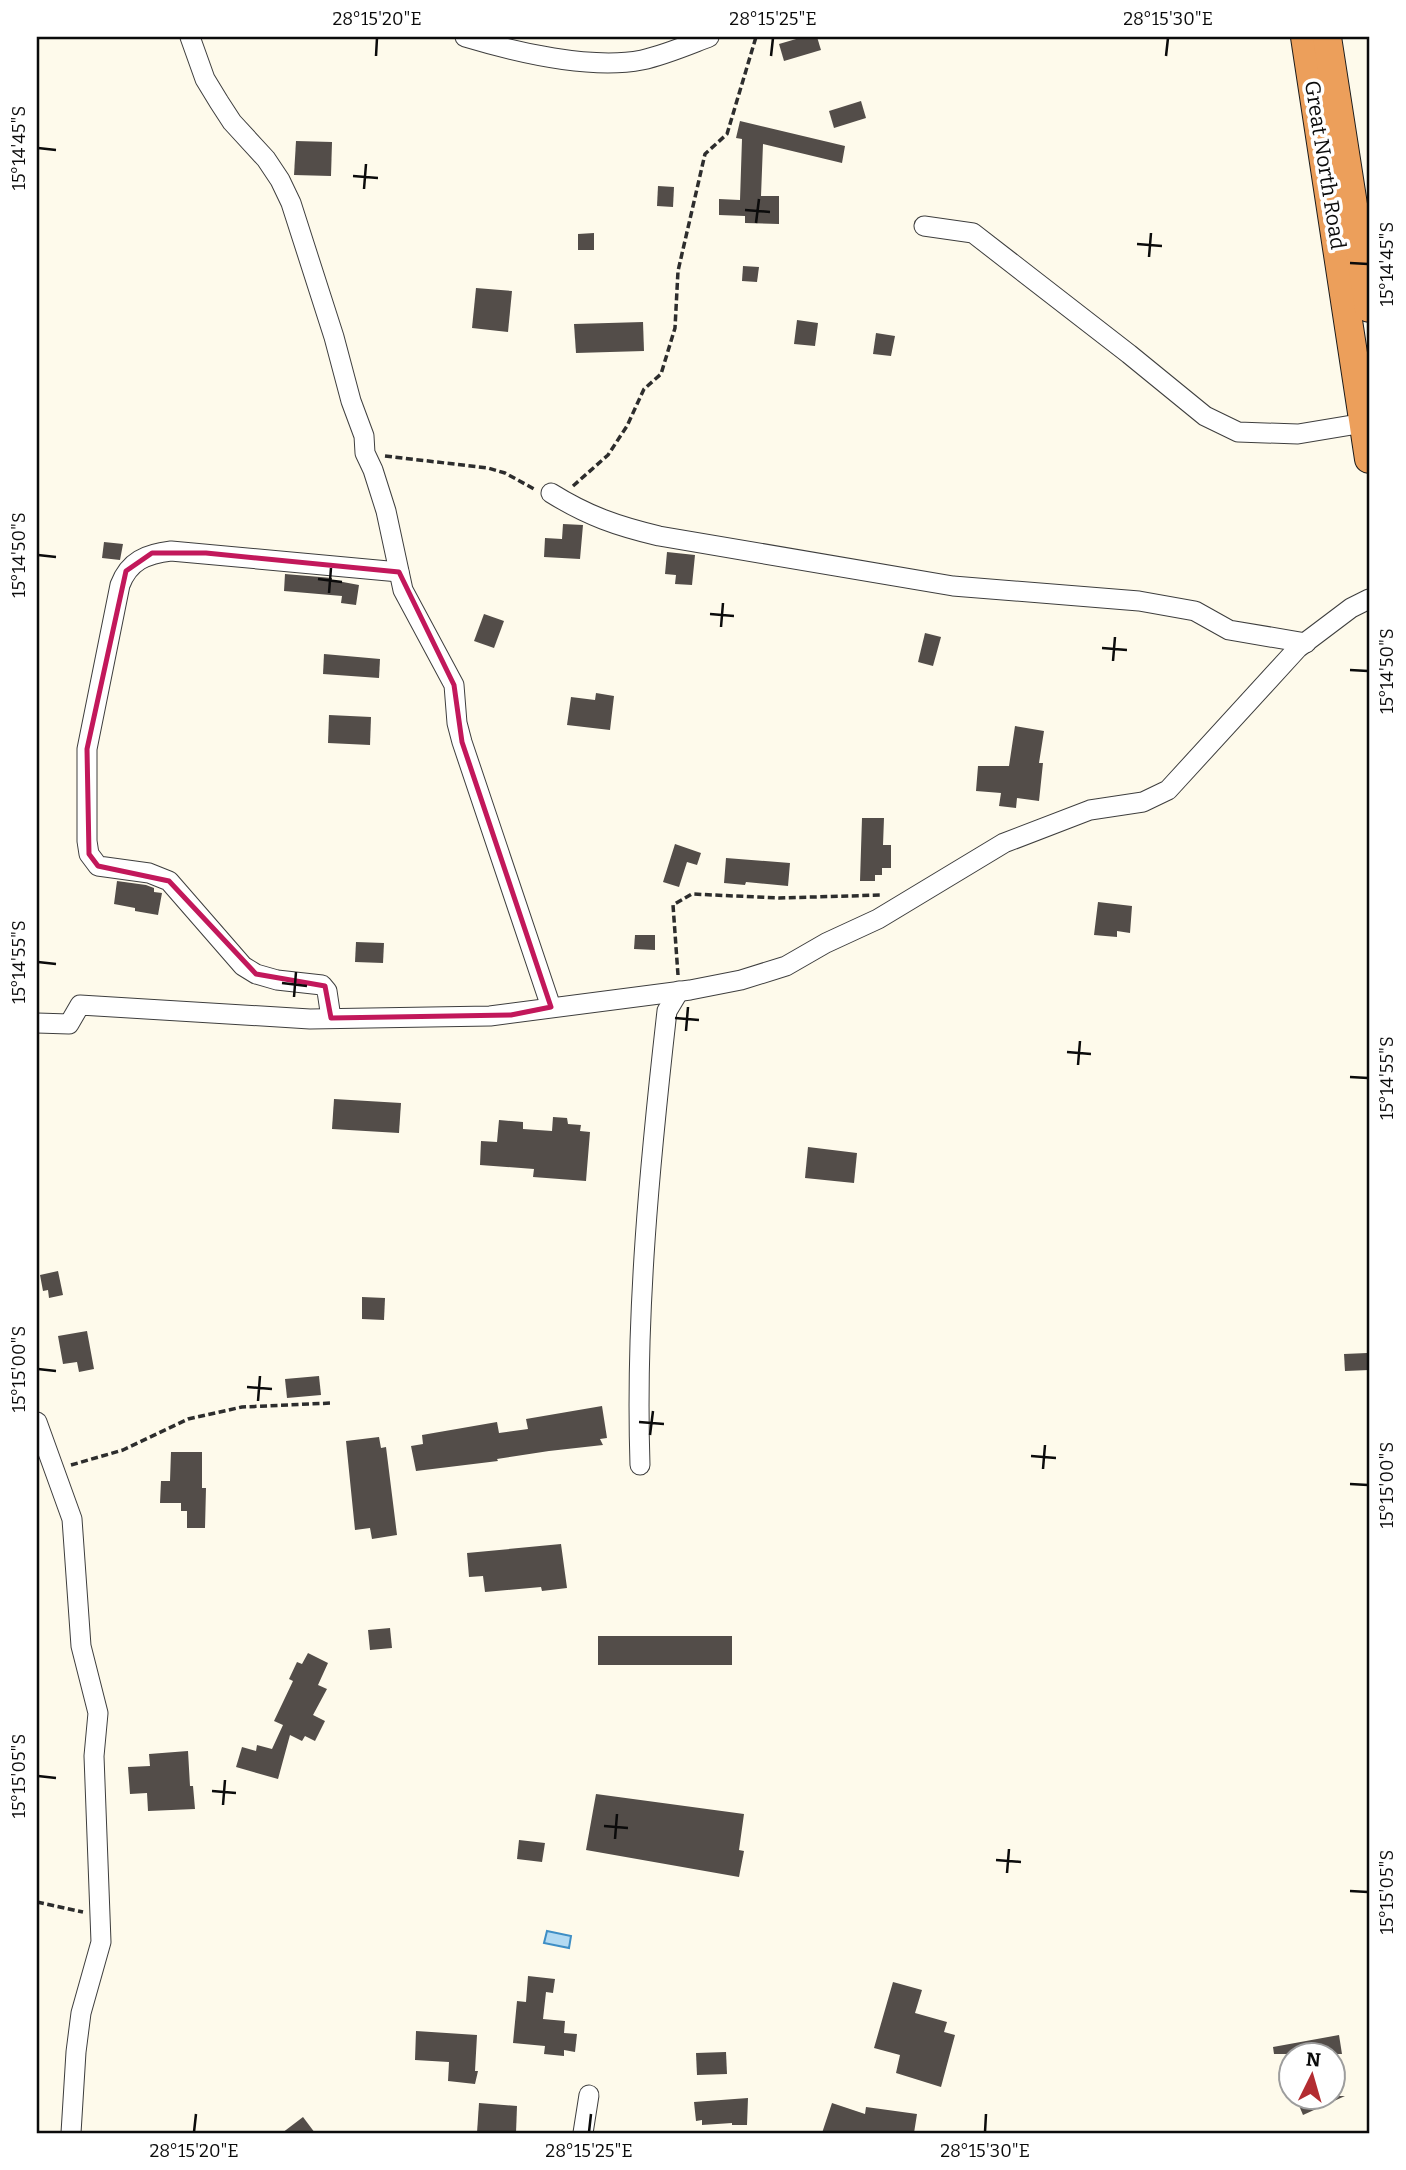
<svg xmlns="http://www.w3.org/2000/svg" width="1406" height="2170" viewBox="0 0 1406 2170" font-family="Bitter,serif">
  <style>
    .water { fill: #b3daf2; stroke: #3e8ec5; stroke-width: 2 }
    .building { fill: #534d49 }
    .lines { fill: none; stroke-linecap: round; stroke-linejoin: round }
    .minor-casing { stroke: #3e3e3e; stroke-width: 21 }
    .highway-casing { stroke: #1c1c1c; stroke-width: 30 }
    .path { stroke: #2d2d2d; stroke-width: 3.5; stroke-dasharray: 7 3.5; stroke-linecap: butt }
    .minor { stroke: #fff; stroke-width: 19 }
    .highway { stroke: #ec9f5b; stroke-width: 28 }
    .marked { fill: none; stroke: #c2185b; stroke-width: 5; stroke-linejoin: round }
    .ticks { fill: none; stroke: #0b0b0b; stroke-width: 2.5 }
    .labels { text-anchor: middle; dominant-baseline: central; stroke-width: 7; stroke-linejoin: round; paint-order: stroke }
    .street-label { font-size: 21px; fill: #0b0b0b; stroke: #fff }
    .neatline { fill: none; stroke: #0b0b0b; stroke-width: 2.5 }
    .ticks-label { font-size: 18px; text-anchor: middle; fill: #0b0b0b }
  </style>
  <rect width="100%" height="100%" fill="#fefaeb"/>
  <!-- water -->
  <path class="water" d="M 547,1931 L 571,1936 L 569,1948 L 544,1943 Z"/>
  <!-- building -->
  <g class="building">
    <path d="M 803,37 L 817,37 L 821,50 L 784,61 L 779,44 Z"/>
    <path d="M 861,101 L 866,118 L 834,128 L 829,111 Z"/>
    <path d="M 740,121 L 845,146 L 842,163 L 763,144 L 761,196 L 779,196 L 779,224 L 745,223 L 745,216 L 719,215 L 719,199 L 740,200 L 742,139 L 736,138 Z"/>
    <path d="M 296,141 L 332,142 L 331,176 L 294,175 Z"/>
    <path d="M 658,186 L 674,187 L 673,207 L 657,206 Z"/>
    <path d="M 594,233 L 594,250 L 578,250 L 578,234 Z"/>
    <path d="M 743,266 L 759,267 L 757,282 L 742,281 Z"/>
    <path d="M 476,288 L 512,291 L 508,332 L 472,328 Z"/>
    <path d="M 797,320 L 818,323 L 815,346 L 794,344 Z"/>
    <path d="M 643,322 L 644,351 L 576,353 L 574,324 Z"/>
    <path d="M 876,333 L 895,336 L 891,356 L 873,354 Z"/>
    <path d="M 563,524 L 583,525 L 580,559 L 544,557 L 545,538 L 562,539 Z"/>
    <path d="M 104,542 L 123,544 L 120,560 L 102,558 Z"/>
    <path d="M 667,552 L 695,555 L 692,585 L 675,584 L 676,575 L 665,574 Z"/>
    <path d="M 285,574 L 332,578 L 332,580 L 359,585 L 356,605 L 341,603 L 342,596 L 284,591 Z"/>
    <path d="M 484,614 L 504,621 L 494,648 L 474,641 Z"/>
    <path d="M 925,633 L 941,637 L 933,666 L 918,662 Z"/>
    <path d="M 324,654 L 380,659 L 379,678 L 323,674 Z"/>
    <path d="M 596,693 L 614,696 L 610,730 L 567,725 L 571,697 L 595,700 Z"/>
    <path d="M 329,715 L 371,717 L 370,745 L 328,743 Z"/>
    <path d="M 1015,726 L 1044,731 L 1039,763 L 1043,763 L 1039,801 L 1017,798 L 1016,808 L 999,806 L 1001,793 L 976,791 L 978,766 L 1009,766 Z"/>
    <path d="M 862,818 L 884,818 L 883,845 L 891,845 L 891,868 L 882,868 L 882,875 L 875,875 L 875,881 L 860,881 Z"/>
    <path d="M 675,844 L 701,853 L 697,865 L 687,862 L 679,887 L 663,882 Z"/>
    <path d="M 726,858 L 790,863 L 788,886 L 746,882 L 745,885 L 724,883 Z"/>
    <path d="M 117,881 L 146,885 L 154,888 L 154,892 L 162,893 L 158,915 L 135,911 L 135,908 L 114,904 Z"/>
    <path d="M 1098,902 L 1132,906 L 1130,933 L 1117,931 L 1117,937 L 1094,935 Z"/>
    <path d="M 635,935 L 655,935 L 655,950 L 634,949 Z"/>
    <path d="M 356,942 L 384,943 L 383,963 L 355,962 Z"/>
    <path d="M 334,1099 L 401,1103 L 399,1133 L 332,1129 Z"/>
    <path d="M 553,1117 L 567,1118 L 568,1124 L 581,1125 L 580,1131 L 590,1132 L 586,1181 L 533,1177 L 534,1169 L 480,1165 L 481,1141 L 497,1142 L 499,1120 L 523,1122 L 523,1129 L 552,1131 Z"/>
    <path d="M 808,1147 L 857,1153 L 854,1183 L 805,1178 Z"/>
    <path d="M 58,1271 L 63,1295 L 49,1298 L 48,1290 L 43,1291 L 40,1275 Z"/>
    <path d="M 362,1297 L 385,1298 L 384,1320 L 362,1319 Z"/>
    <path d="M 87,1331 L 94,1369 L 79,1372 L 77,1362 L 63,1364 L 58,1336 Z"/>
    <path d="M 1367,1353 L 1369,1370 L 1345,1371 L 1344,1354 Z"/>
    <path d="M 319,1376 L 321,1395 L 287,1398 L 285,1379 Z"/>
    <path d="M 602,1406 L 607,1438 L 600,1439 L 603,1445 L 549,1451 L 497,1459 L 498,1461 L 416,1471 L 411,1446 L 423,1444 L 422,1435 L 497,1422 L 499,1433 L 528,1429 L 526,1419 Z"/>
    <path d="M 379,1437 L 381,1448 L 386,1447 L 397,1535 L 372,1539 L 370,1528 L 355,1530 L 346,1441 Z"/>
    <path d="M 171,1452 L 202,1452 L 202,1488 L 206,1488 L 205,1528 L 187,1528 L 187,1511 L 181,1511 L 181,1503 L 160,1503 L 161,1481 L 170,1481 Z"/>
    <path d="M 561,1544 L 567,1588 L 542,1591 L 541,1587 L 485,1592 L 483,1576 L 469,1577 L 467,1553 Z"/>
    <path d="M 390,1628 L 392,1648 L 370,1650 L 368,1630 Z"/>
    <rect x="598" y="1636" width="134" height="29"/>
    <path d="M 308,1653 L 328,1663 L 318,1685 L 327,1689 L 313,1715 L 325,1721 L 315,1741 L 305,1736 L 302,1741 L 290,1735 L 278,1779 L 236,1767 L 242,1747 L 256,1751 L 257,1745 L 272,1749 L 283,1725 L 274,1721 L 293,1681 L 289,1679 L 297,1662 L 302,1664 Z"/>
    <path d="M 188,1751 L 190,1786 L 193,1786 L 195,1809 L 148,1811 L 147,1793 L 130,1794 L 128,1767 L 150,1766 L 149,1754 Z"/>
    <path d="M 596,1794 L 744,1814 L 739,1850 L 744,1851 L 739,1877 L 586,1850 Z"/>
    <path d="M 519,1840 L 545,1843 L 542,1862 L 517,1859 Z"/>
    <path d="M 528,1976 L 555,1979 L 553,1993 L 546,1992 L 543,2019 L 565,2021 L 564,2033 L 577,2034 L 575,2052 L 564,2050 L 564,2056 L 544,2054 L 545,2046 L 513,2043 L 517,2001 L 526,2002 Z"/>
    <path d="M 893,1982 L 922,1990 L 915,2013 L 947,2022 L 944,2032 L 955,2035 L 941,2087 L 896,2073 L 900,2055 L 874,2048 Z"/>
    <path d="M 416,2031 L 477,2035 L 475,2071 L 478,2071 L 475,2084 L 448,2081 L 449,2062 L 415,2060 Z"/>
    <path d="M 1339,2035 L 1342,2054 L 1274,2054 L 1273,2047 Z"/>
    <path d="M 726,2052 L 727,2074 L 697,2075 L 696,2053 Z"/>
    <path d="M 1295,2096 L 1345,2096 L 1303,2115 Z"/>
    <path d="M 748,2098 L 747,2125 L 732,2125 L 732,2123 L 702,2125 L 702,2120 L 696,2121 L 694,2102 Z"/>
    <path d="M 479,2103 L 517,2106 L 516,2133 L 477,2133 Z"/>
    <path d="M 832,2103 L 865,2114 L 866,2107 L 917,2114 L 914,2133 L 822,2133 Z"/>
    <path d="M 303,2117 L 315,2133 L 282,2133 Z"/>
  </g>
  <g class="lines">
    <defs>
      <g id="minor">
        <path d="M 190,37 L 205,79 L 219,102 L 232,122 L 266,159 L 280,180 L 291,203 L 334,337 L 351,401 L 364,436 L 365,453 L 373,470 L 386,511 L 403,590 L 454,685 L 457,723 L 462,742 L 551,1007"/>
        <path d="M 465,37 C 515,52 591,70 642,60 C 665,55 688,45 709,37"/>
        <path d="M 924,226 L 973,233 L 1129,354 L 1205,416 L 1238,432 L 1298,434 L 1364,423"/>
        <path d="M 551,493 C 588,516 617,526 659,536 L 953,586 L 1139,601 L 1195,611 L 1229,630 L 1306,643"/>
        <path d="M 331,1018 L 327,991 L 322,985 L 277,980 L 256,974 L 243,966 L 169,881 L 149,873 L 98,866 L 89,854 L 87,841 L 87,749 L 120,585 C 129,561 146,554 171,551 L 399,572"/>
        <path d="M 37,1023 L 69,1024 L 80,1005 L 310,1019 L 490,1016 L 690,990 L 741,980 L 786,966 L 826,943 L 878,919 L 1004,843 L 1090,810 L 1143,802 L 1168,790 L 1298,648 L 1351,608 L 1369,599"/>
        <path d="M 37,1422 L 72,1519 L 81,1646 L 98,1713 L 94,1756 L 101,1942 L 81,2013 L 76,2052 L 71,2133"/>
        <path d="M 640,1465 C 635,1314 650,1161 667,1011 L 679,991"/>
        <path d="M 583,2133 L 589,2095"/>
      </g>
      <g id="highway">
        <path d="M 1305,37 L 1369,459"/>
        <path d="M 1327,37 L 1369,308"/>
      </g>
    </defs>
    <!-- minor casing -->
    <use href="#minor" class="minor-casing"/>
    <!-- highway casing -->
    <use href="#highway" class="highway-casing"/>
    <!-- path -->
    <g class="path">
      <path d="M 385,456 L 488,468 L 505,473 L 536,490"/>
      <path d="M 573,486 L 608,455 L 627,426 L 644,389 L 661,374 L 675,328 L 678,271 L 705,154 L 727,134 L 756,37"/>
      <path d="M 678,975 L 673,905 L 692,894 L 779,898 L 882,895"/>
      <path d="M 71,1465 L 123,1450 L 188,1419 L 242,1407 L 332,1403"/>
      <path d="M 37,1902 L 83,1912"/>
    </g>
    <!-- minor -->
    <use href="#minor" class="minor"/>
    <!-- highway -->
    <use href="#highway" class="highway"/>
  </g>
  <!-- marked area -->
  <path class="marked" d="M 152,553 L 206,553 L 399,572 L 454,685 L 462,742 L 551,1007 L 511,1015 L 331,1018 L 325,986 L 256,974 L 169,881 L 98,866 L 89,854 L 87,749 L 126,571 Z"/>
  <!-- ticks -->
  <path class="ticks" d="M 376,56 L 377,38M 771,56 L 773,38M 1166,56 L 1168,38M 38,148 L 56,150M 353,176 L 378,178M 364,189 L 366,164M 745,210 L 770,212M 756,223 L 759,199M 1137,244 L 1162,246M 1149,257 L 1151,233M 1350,263 L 1368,264M 38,555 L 56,557M 318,579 L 342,582M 329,593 L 331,568M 710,614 L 734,616M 721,627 L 723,603M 1102,648 L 1127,650M 1113,661 L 1115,637M 1350,670 L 1368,671M 38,962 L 56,964M 282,983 L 307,986M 294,997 L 296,972M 675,1018 L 699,1020M 686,1031 L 688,1007M 1067,1052 L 1091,1054M 1078,1065 L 1080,1041M 1350,1077 L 1368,1078M 38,1369 L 56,1371M 247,1387 L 272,1389M 258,1401 L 260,1376M 639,1422 L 664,1424M 650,1435 L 653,1411M 1031,1456 L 1056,1458M 1043,1469 L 1045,1445M 1350,1484 L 1368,1485M 38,1776 L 56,1778M 212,1791 L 236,1793M 223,1805 L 225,1780M 604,1826 L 628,1828M 615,1839 L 617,1814M 996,1860 L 1021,1862M 1007,1873 L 1009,1849M 1350,1891 L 1368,1892M 194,2132 L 196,2114M 589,2132 L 591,2114M 985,2132 L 986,2114"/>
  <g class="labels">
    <!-- street labels -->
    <g class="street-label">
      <text transform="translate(1325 165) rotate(81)">Great North Road</text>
    </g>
  </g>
  <!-- border -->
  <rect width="1406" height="2170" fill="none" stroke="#ffffff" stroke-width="77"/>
  <!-- north arrow -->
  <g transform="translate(1312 2076) rotate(5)"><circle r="33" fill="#ffffff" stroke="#9d9d9d" stroke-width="2"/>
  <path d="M0-5L12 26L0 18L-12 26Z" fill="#b32c31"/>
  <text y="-10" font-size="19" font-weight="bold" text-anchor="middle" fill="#0b0b0b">N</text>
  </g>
  <rect x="38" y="38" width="1330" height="2094" class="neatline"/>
  <g class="ticks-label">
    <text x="377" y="25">28°15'20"E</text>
    <text x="773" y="25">28°15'25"E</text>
    <text x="1168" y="25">28°15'30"E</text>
    <text transform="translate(19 148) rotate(-90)" y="6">15°14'45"S</text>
    <text transform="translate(1387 264) rotate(-90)" y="6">15°14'45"S</text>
    <text transform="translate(19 555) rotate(-90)" y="6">15°14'50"S</text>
    <text transform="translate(1387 671) rotate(-90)" y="6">15°14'50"S</text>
    <text transform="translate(19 962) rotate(-90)" y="6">15°14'55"S</text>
    <text transform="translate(1387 1078) rotate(-90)" y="6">15°14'55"S</text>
    <text transform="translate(19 1369) rotate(-90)" y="6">15°15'00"S</text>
    <text transform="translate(1387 1485) rotate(-90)" y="6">15°15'00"S</text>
    <text transform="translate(19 1776) rotate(-90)" y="6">15°15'05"S</text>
    <text transform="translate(1387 1892) rotate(-90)" y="6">15°15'05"S</text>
    <text x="194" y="2157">28°15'20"E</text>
    <text x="589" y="2157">28°15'25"E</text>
    <text x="985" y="2157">28°15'30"E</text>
  </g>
</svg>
